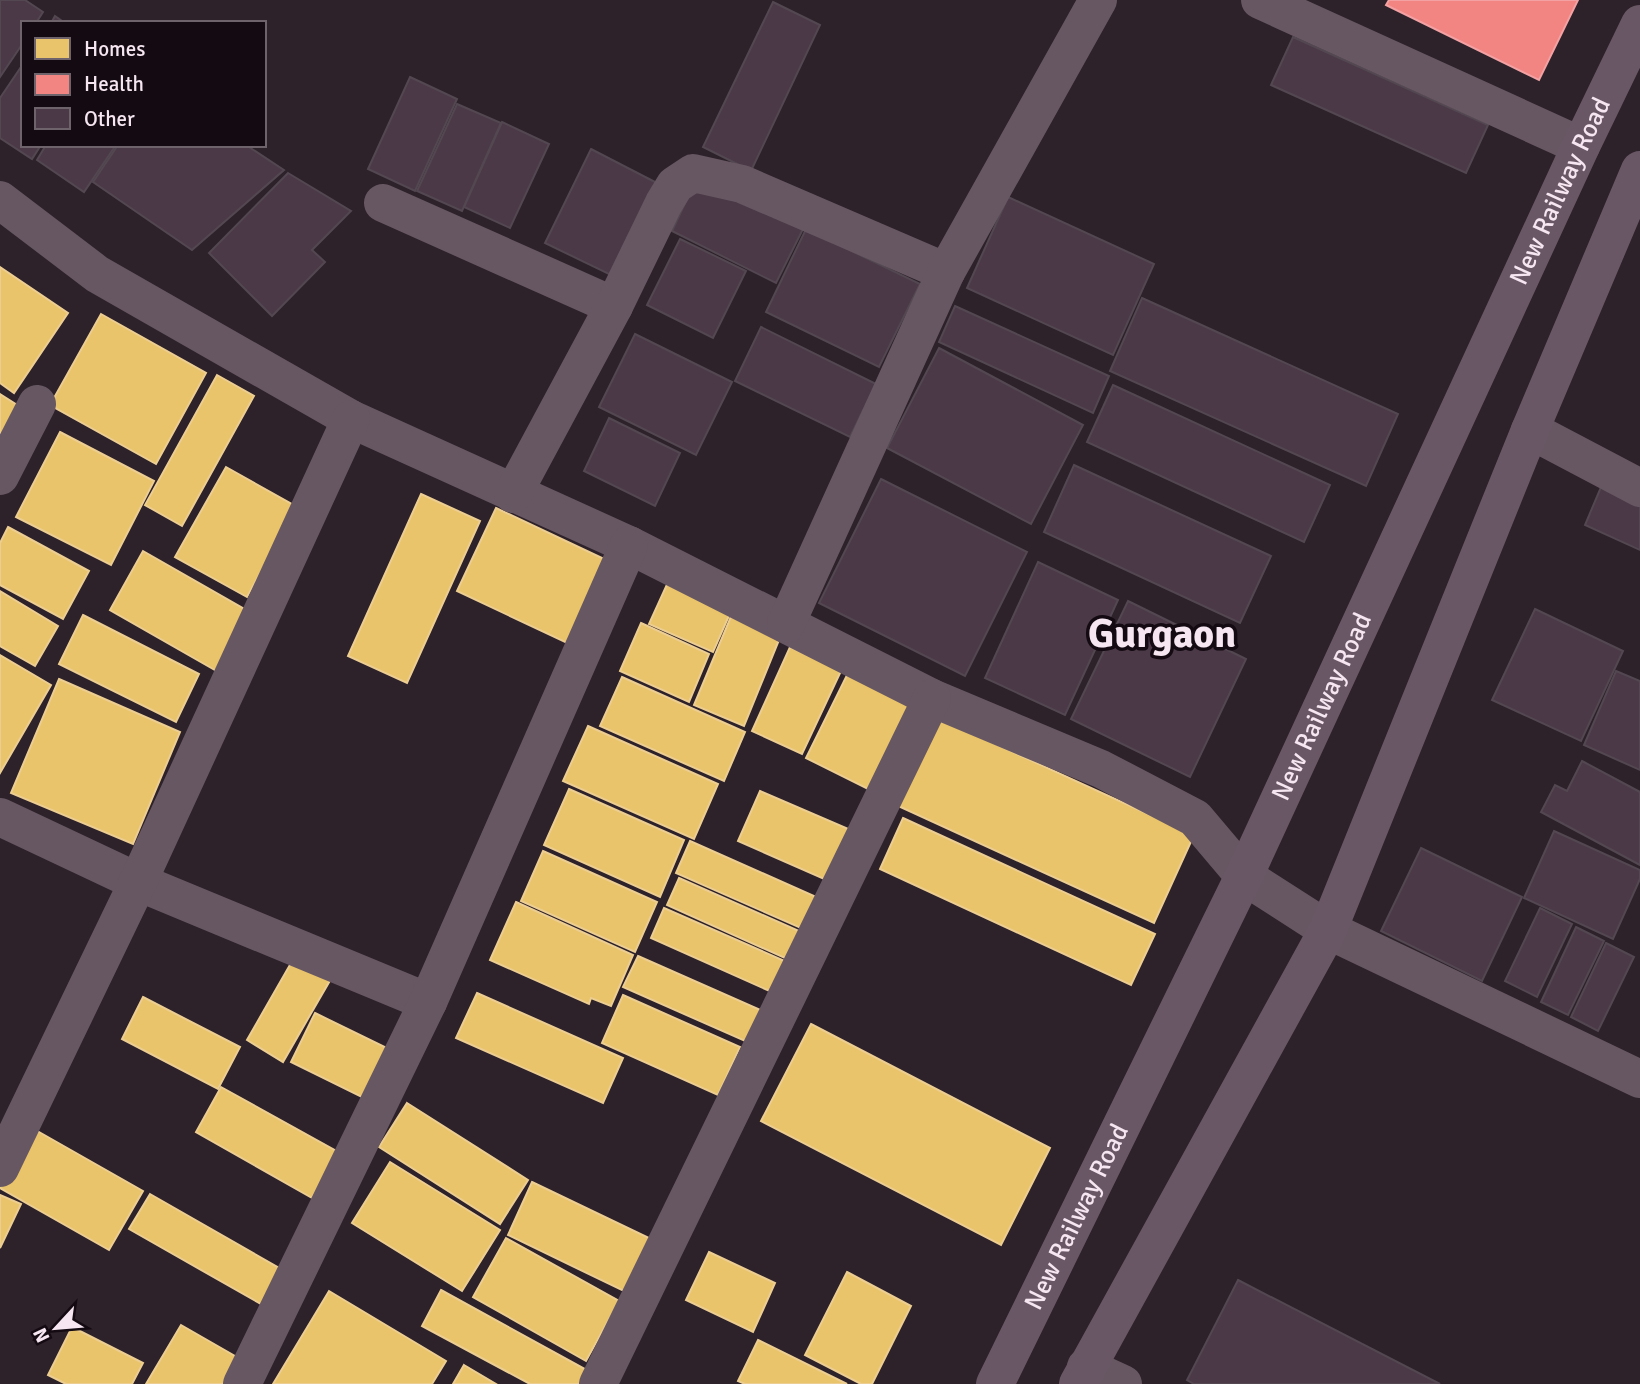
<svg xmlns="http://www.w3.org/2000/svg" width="1640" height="1384" viewBox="0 0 1640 1384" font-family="Signika,sans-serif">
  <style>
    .homes { fill: #e9c46a; stroke: #edce92; stroke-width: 2 }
    .health { fill: #f28482; stroke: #f3a1a3; stroke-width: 2 }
    .building { fill: #4b3948; stroke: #534851; stroke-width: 2 }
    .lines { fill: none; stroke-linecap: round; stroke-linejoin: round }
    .minor { stroke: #675763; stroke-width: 38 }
    .major { stroke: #695766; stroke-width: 38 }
    .labels { text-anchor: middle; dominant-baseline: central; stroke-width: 7; stroke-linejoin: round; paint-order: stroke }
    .street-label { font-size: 26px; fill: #f6e6f1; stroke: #140a12 }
    .town-label { font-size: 40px; font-weight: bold; fill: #f6e6f1; stroke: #140a12 }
  </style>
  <rect width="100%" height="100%" fill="#2d212a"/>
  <!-- homes -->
  <g class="homes">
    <path d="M 0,267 L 68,313 L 14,393 L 0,383 Z"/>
    <path d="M 101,314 L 206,373 L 156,464 L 50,405 Z"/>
    <path d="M 217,375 L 254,396 L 182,526 L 145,505 Z"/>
    <path d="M 0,394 L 22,408 L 0,444 Z"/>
    <path d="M 60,432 L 154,481 L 111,565 L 16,517 Z"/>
    <path d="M 226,467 L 297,507 L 247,597 L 175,557 Z"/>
    <path d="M 421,494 L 480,521 L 407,683 L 348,656 Z"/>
    <path d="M 496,508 L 619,566 L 580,649 L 457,591 Z"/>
    <path d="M 8,527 L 89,571 L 63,619 L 0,585 L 0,543 Z"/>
    <path d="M 143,551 L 253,614 L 220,673 L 110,610 Z"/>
    <path d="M 669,580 L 732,609 L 713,652 L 649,624 Z"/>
    <path d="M 0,591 L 58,626 L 35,666 L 0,646 Z"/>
    <path d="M 732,614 L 781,635 L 744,726 L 694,705 Z"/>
    <path d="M 83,615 L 199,674 L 176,722 L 59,664 Z"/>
    <path d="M 641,623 L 709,654 L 689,702 L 620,671 Z"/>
    <path d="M 790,647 L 841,671 L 802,754 L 752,731 Z"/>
    <path d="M 0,655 L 51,685 L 0,773 Z"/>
    <path d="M 850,669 L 913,701 L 870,790 L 806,758 Z"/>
    <path d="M 622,677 L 745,732 L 724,781 L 600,726 Z"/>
    <path d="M 59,679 L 180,732 L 133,844 L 11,793 Z"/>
    <path d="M 936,717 L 1194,835 L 1154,923 L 896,805 Z"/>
    <path d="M 588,726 L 718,784 L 694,839 L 563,781 Z"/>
    <path d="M 569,789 L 684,840 L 660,897 L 544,845 Z"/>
    <path d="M 760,791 L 853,831 L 831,882 L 738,841 Z"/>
    <path d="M 903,818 L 1155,934 L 1131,985 L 880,869 Z"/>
    <path d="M 690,841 L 823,900 L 810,932 L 676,873 Z"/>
    <path d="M 543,851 L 657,902 L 635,952 L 521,901 Z"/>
    <path d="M 679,878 L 808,935 L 796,963 L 667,905 Z"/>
    <path d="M 516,902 L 633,955 L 611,1006 L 591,998 L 589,1004 L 490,960 Z"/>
    <path d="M 664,908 L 796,966 L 783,997 L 651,938 Z"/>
    <path d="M 295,956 L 332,977 L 283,1062 L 247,1040 Z"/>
    <path d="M 638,956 L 765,1012 L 752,1044 L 623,987 Z"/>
    <path d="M 477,993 L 623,1058 L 603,1103 L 456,1038 Z"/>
    <path d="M 623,995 L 740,1047 L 718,1095 L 602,1043 Z"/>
    <path d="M 143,997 L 240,1047 L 218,1089 L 122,1039 Z"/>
    <path d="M 315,1013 L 399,1054 L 374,1103 L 291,1062 Z"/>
    <path d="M 811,1024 L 1050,1148 L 1001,1245 L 761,1121 Z"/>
    <path d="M 221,1087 L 338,1152 L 312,1198 L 196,1132 Z"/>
    <path d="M 407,1103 L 528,1180 L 500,1224 L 379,1147 Z"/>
    <path d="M 32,1128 L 143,1191 L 109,1250 L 0,1188 Z"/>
    <path d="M 390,1162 L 500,1230 L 462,1291 L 352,1223 Z"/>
    <path d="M 532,1182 L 651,1239 L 626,1292 L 508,1235 Z"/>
    <path d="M 150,1194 L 288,1273 L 268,1308 L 129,1229 Z"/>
    <path d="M 0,1195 L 21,1204 L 0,1248 Z"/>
    <path d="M 506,1238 L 619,1301 L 586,1361 L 473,1297 Z"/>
    <path d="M 709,1252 L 775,1283 L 753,1332 L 686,1300 Z"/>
    <path d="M 847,1272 L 911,1306 L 872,1384 L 861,1384 L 805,1355 Z"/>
    <path d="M 441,1290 L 592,1373 L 586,1384 L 530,1384 L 422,1326 Z"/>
    <path d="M 329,1291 L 446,1361 L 432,1384 L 273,1384 Z"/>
    <path d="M 181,1325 L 249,1364 L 237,1384 L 146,1384 Z"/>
    <path d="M 72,1327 L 143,1363 L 132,1384 L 66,1384 L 48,1375 Z"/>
    <path d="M 758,1340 L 847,1384 L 745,1384 L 738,1381 Z"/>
    <path d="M 464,1365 L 496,1384 L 453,1384 Z"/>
  </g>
  <!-- health -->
  <path class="health" d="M 1389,0 L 1578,0 L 1539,80 L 1386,5 Z"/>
  <!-- building -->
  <g class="building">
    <path d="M 0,0 L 25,0 L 43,12 L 36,23 L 23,23 L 23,43 L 0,77 Z"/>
    <path d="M 773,2 L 820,25 L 751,171 L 703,147 Z"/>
    <path d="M 55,16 L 65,23 L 51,23 Z"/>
    <path d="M 1293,37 L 1488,125 L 1466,173 L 1271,85 Z"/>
    <path d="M 23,64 L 23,145 L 41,145 L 32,159 L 0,138 L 0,98 Z"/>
    <path d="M 410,77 L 457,99 L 415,191 L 368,169 Z"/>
    <path d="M 457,104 L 501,123 L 462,211 L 417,191 Z"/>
    <path d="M 502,122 L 549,144 L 510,228 L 464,207 Z"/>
    <path d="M 46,145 L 116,145 L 84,192 L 37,160 Z"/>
    <path d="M 118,145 L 246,145 L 284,170 L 192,250 L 93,182 Z"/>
    <path d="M 591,149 L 657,183 L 611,275 L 545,243 Z"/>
    <path d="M 288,173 L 351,211 L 312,250 L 325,262 L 272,316 L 209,253 Z"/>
    <path d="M 698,176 L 804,227 L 776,283 L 672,231 Z"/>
    <path d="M 1008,197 L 1154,264 L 1113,355 L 967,288 Z"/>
    <path d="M 806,229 L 920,284 L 879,367 L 766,312 Z"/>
    <path d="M 680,239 L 746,271 L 713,338 L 647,305 Z"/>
    <path d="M 1142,298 L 1398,414 L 1366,486 L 1110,371 Z"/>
    <path d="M 955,306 L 1109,376 L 1093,413 L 939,342 Z"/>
    <path d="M 761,327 L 876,384 L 850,437 L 735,381 Z"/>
    <path d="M 635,334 L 732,382 L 696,455 L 599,407 Z"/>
    <path d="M 939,348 L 1083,425 L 1031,524 L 887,448 Z"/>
    <path d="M 1113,385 L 1330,485 L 1304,542 L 1087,442 Z"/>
    <path d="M 609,418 L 680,453 L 655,506 L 584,471 Z"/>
    <path d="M 1074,465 L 1271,556 L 1240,623 L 1044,532 Z"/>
    <path d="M 881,479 L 1027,552 L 965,676 L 819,603 Z"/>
    <path d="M 1601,487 L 1640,506 L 1640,550 L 1585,525 Z"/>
    <path d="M 1038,562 L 1118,600 L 1065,715 L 985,678 Z"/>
    <path d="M 1128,601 L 1246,659 L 1190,777 L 1071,719 Z"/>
    <path d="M 1535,609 L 1623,651 L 1581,741 L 1492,700 Z"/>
    <path d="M 1616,671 L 1640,681 L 1640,770 L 1584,745 Z"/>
    <path d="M 1582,761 L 1640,792 L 1640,865 L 1541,812 L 1555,785 L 1567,791 Z"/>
    <path d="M 1554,831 L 1640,870 L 1640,879 L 1613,939 L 1524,898 Z"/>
    <path d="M 1421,848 L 1522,897 L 1482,981 L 1381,931 Z"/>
    <path d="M 1540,908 L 1572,924 L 1537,997 L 1505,981 Z"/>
    <path d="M 1576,927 L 1604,941 L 1568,1015 L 1541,1002 Z"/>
    <path d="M 1606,943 L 1634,957 L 1598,1031 L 1571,1017 Z"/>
    <path d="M 1238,1280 L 1440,1384 L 1194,1384 L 1187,1380 Z"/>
  </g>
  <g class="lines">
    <!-- minor -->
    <g class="minor">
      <path d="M 1260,0 L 1581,146"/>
      <path d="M 0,200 L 97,274 L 351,419 L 629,545 L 932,698 L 1101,769 L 1195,818 L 1244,876 L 1328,930 L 1640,1079"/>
      <path d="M 383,203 L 614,306"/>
      <path d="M 1530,430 L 1640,488"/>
      <path d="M 0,476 L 37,404"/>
      <path d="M 513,494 L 614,306 L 664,203 L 675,185 L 693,173 L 742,184 L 946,272"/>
      <path d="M 786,624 L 946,272 L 1098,0"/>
      <path d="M 0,817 L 138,882 L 428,1002"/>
      <path d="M 0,1168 L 138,882 L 351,419"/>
      <path d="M 1086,1367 L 1123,1384"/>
      <path d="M 242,1384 L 428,1002 L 629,545"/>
      <path d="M 598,1384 L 932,698"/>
    </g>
    <!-- major -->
    <g class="major">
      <path id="s1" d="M 995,1384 L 1244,876 L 1581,146 L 1640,24"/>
      <path d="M 1078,1384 L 1328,930 L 1530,430 L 1640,170"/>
    </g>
  </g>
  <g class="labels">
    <!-- street labels -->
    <g class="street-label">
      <text stroke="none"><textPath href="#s1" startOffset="1320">New Railway Road</textPath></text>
      <text stroke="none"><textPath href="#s1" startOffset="752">New Railway Road</textPath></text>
      <text stroke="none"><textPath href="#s1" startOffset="186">New Railway Road</textPath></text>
    </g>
    <!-- town labels -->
    <g class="town-label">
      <text x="1162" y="634">Gurgaon</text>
    </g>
  </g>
  <!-- legend -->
  <rect x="21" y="21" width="245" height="126" fill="#140a12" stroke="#6e626b" stroke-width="2"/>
  <rect x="35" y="38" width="35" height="21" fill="#e9c46a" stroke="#6e626b" stroke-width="2"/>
  <text x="84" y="56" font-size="21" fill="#f6e6f1">Homes</text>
  <rect x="35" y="74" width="35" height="21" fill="#f28482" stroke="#6e626b" stroke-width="2"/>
  <text x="84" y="91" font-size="21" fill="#f6e6f1">Health</text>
  <rect x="35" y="108" width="35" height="21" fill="#4b3948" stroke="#6e626b" stroke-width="2"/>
  <text x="84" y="126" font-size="21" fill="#f6e6f1">Other</text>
  <!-- north arrow -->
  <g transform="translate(56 1328) rotate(244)" stroke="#140a12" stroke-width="5" paint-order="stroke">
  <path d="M0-5L12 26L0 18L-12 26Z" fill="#f6e6f1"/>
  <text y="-10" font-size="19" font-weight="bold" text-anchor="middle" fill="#f6e6f1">N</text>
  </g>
</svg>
